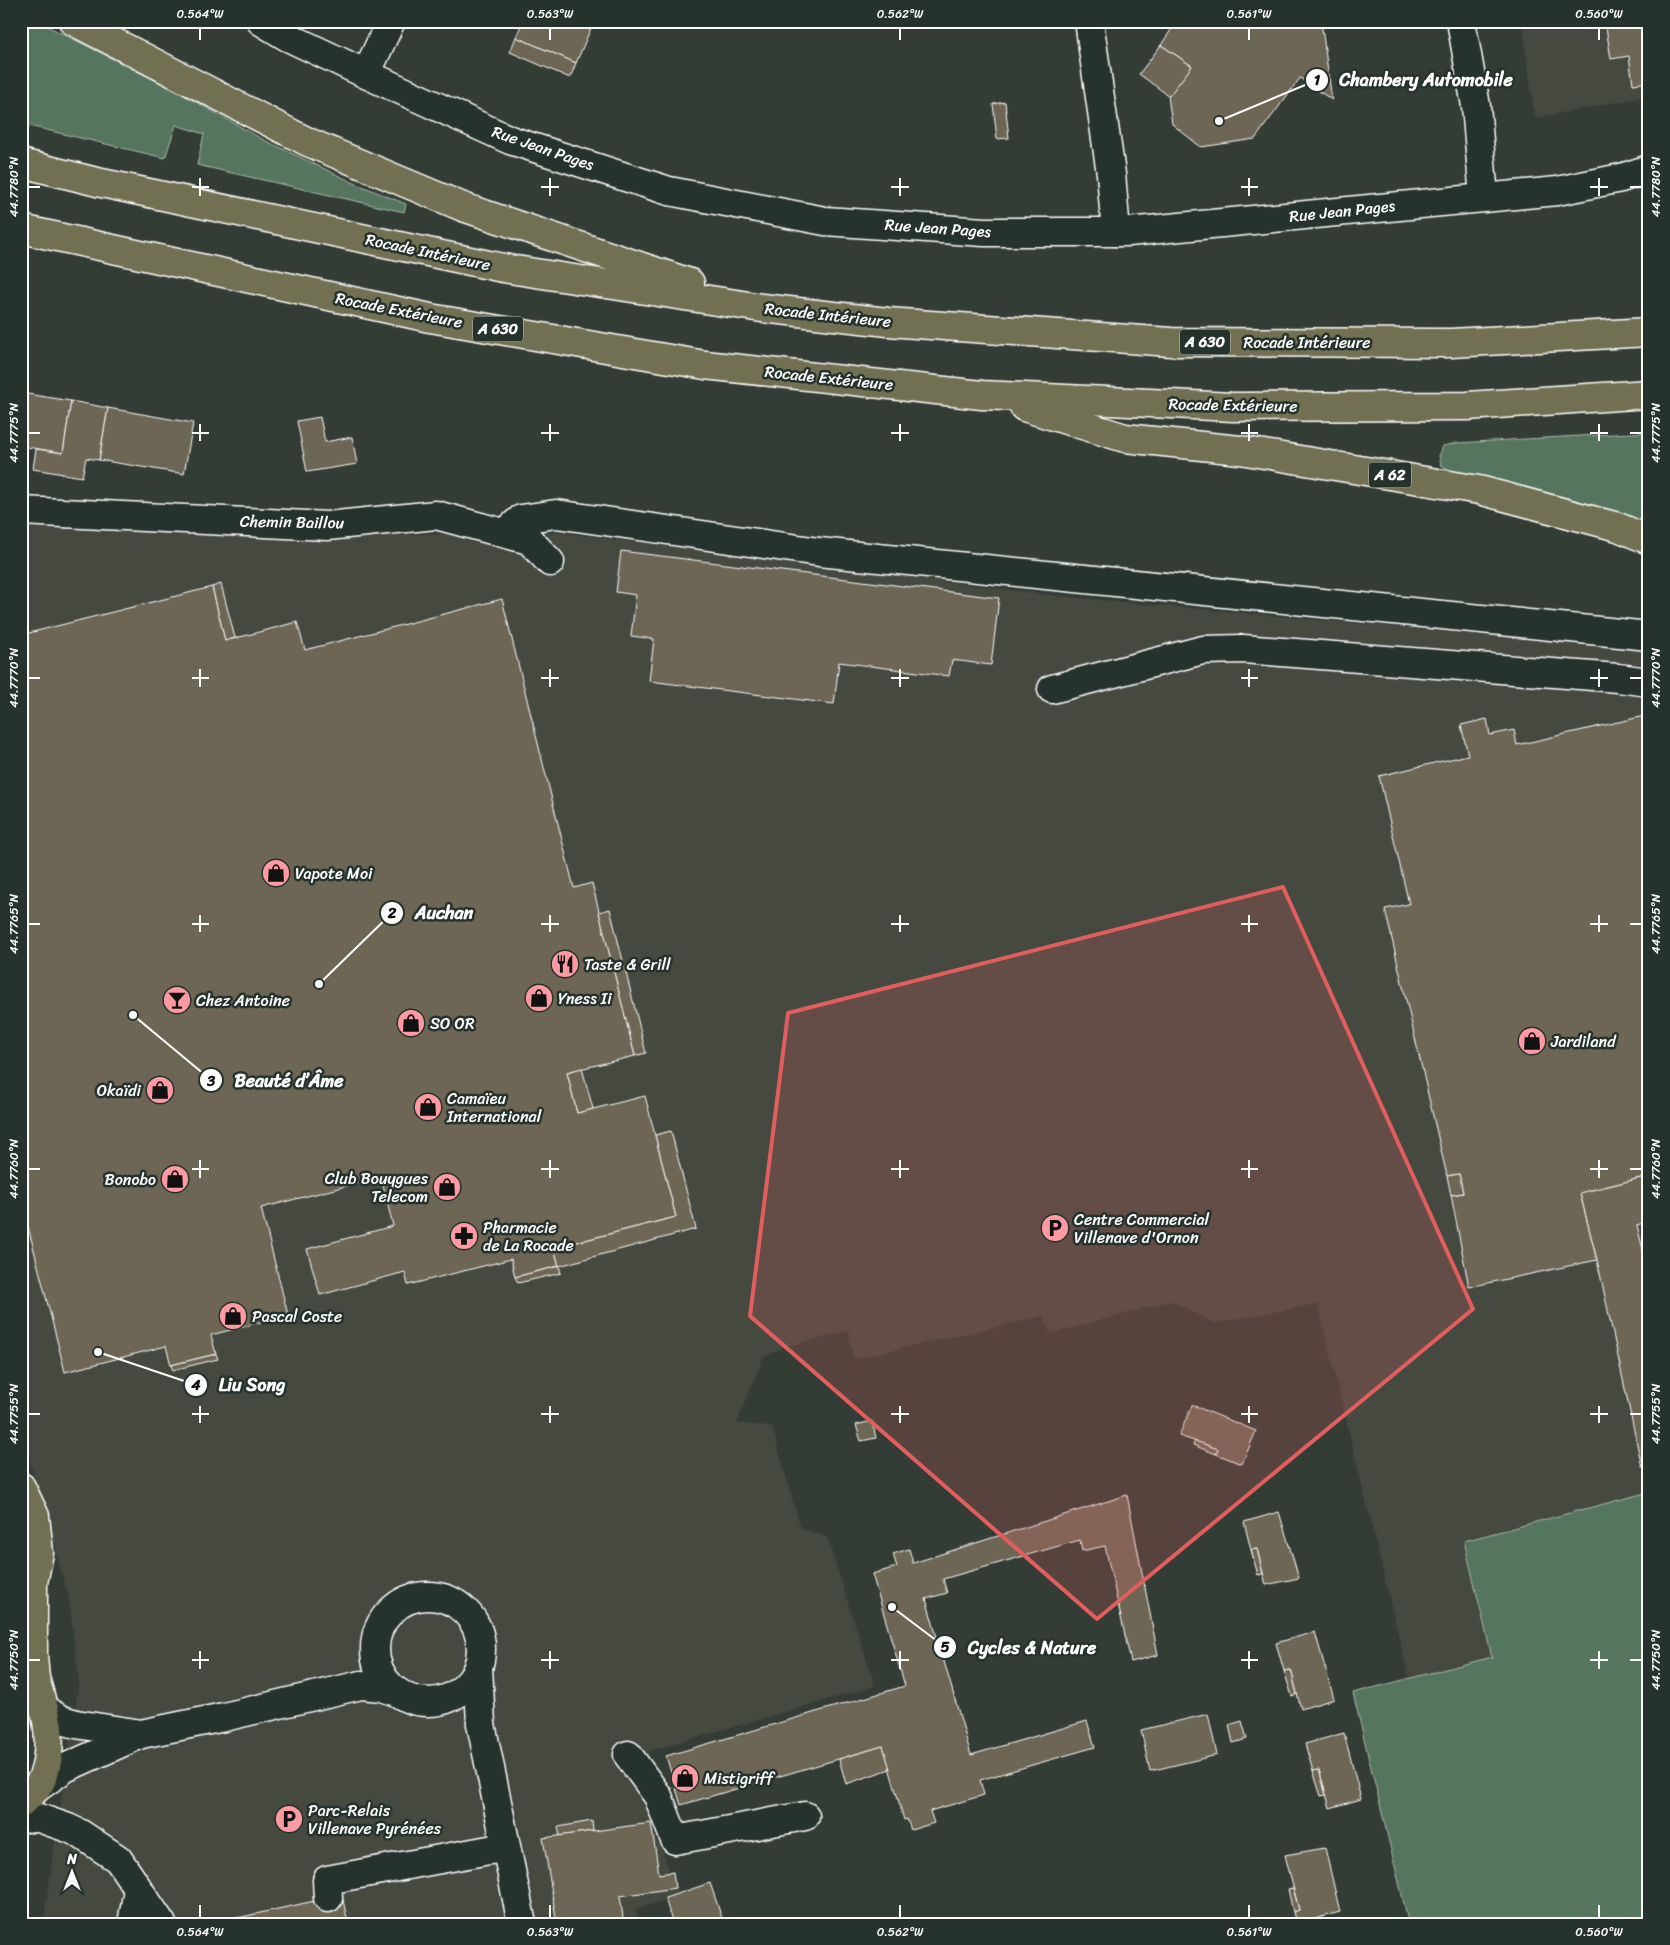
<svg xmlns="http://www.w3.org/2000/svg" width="1670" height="1945" viewBox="0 0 1670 1945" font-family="Sriracha,sans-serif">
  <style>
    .built { fill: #45493f }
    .green { fill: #55755e; stroke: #aabaae }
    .building { fill: #6d6655; stroke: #fff }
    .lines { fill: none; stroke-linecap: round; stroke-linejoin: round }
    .minor-casing { stroke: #fff; stroke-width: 31 }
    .major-casing { stroke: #fff; stroke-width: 31 }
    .highway-casing { stroke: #fff; stroke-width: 31 }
    .minor { stroke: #26332d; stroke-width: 28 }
    .major { stroke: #716f52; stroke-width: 28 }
    .highway { stroke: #716f52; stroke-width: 28 }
    .marked { fill: #e05e5e; fill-opacity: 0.2; stroke: #e05e5e; stroke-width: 4; stroke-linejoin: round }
    .ticks { fill: none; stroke: #fff; stroke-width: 2 }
    .labels { text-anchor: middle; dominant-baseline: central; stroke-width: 5; stroke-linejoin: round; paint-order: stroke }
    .shield { fill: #26332d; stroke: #bec2c0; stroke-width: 1 }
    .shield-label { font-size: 15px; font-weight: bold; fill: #fff }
    .street-label { font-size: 16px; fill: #fff; stroke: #26332d }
    .poi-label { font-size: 16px; fill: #fff; stroke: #26332d; text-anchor: start }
    .leader { fill: none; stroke: #fff; stroke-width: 2 }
    .callout-dot { fill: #fff; stroke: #26332d; stroke-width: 2 }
    .mark-label { font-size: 15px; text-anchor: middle; font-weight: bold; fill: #111 }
    .callout-label { font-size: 18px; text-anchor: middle; font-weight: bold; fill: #fff; stroke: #26332d; stroke-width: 5; stroke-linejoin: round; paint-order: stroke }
    .neatline { fill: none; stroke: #fff; stroke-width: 2 }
    .ticks-label { font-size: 12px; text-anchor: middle; fill: #fff }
  </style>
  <rect width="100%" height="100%" fill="#343d35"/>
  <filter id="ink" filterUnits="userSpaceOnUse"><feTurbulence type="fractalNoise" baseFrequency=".02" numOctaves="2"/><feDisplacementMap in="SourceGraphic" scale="10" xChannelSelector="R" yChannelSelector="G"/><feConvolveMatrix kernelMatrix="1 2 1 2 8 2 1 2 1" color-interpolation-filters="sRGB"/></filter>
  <g filter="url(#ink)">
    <!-- built -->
    <g class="built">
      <path d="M 1522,21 L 1649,21 L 1649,96 L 1535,118 Z"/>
      <path d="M 21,516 L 293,536 L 558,532 L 1058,596 L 1649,650 L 1649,1492 L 1464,1541 L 1492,1657 L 1409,1679 L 1318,1304 L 1214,1323 L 1171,1301 L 1050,1334 L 1044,1316 L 854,1359 L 848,1331 L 784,1347 L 763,1358 L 737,1423 L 772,1427 L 801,1528 L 827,1537 L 875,1686 L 649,1751 L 642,1798 L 679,1896 L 636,1909 L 638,1924 L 43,1924 L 79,1682 L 69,1598 L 21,1430 Z"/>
    </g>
    <!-- green -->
    <g class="green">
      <path d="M 21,21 L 37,21 L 175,90 L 262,139 L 352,182 L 406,204 L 404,212 L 197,165 L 204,134 L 176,125 L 165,158 L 21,124 Z"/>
      <path d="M 1649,432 L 1649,527 L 1541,492 L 1452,471 L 1441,465 L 1439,456 L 1443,446 L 1457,443 Z"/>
      <path d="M 1649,1492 L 1649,1924 L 1409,1924 L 1353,1693 L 1492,1657 L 1464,1541 Z"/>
    </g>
    <!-- building -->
    <g class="building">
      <path d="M 523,21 L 594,21 L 576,63 L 516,37 Z"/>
      <path d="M 1165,21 L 1321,21 L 1332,100 L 1300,78 L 1255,139 L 1201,147 L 1172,124 L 1168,96 L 1192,66 L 1161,45 L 1173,27 Z"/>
      <path d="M 1649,21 L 1649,82 L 1633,84 L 1629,56 L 1611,59 L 1605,21 Z"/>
      <path d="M 516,37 L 576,63 L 570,78 L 510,52 Z"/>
      <path d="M 1161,45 L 1192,66 L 1169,96 L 1139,74 Z"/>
      <path d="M 1005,102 L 1009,138 L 997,139 L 993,104 Z"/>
      <path d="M 21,393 L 71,401 L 63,453 L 21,446 Z"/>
      <path d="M 71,401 L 108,408 L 99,460 L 86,458 L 82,477 L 33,469 L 36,449 L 63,453 Z"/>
      <path d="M 108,408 L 193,423 L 184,474 L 99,460 Z"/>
      <path d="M 320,417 L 325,442 L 352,437 L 357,464 L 307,472 L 297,421 Z"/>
      <path d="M 621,551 L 999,598 L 991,665 L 952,660 L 949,676 L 839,662 L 834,704 L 649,681 L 654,639 L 631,636 L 636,595 L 616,592 Z"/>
      <path d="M 221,584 L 235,638 L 225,641 L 212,587 Z"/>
      <path d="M 212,587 L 225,641 L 297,622 L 305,650 L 502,599 L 574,888 L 592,883 L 635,1056 L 567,1072 L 577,1113 L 645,1096 L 676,1217 L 554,1248 L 559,1266 L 515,1277 L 511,1259 L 408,1285 L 405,1272 L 320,1295 L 307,1249 L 393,1226 L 381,1177 L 261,1208 L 288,1315 L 211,1335 L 216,1354 L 171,1365 L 166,1346 L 65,1372 L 21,1199 L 21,691 L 23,690 L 21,685 L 21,635 Z"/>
      <path d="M 1649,715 L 1649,1176 L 1580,1193 L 1597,1260 L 1469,1287 L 1451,1195 L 1463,1193 L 1459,1174 L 1447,1176 L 1385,909 L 1409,904 L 1379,776 L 1468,755 L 1461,725 L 1487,719 L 1490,735 L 1514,730 L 1517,745 Z"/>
      <path d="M 610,909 L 646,1053 L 635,1056 L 599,912 Z"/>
      <path d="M 582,1068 L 593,1109 L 577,1113 L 567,1072 Z"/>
      <path d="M 671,1131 L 696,1229 L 559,1266 L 554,1248 L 676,1217 L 655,1135 Z"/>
      <path d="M 1459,1174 L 1463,1193 L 1451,1195 L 1447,1176 Z"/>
      <path d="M 1649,1176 L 1649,1221 L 1637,1225 L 1649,1275 L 1649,1465 L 1642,1467 L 1597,1260 L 1580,1193 Z"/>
      <path d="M 559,1266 L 561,1273 L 518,1283 L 515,1277 Z"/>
      <path d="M 216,1354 L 218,1359 L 173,1370 L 171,1365 Z"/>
      <path d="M 1192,1405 L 1256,1431 L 1242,1464 L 1216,1454 L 1218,1449 L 1179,1436 Z"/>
      <path d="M 872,1421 L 876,1438 L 861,1441 L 856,1425 Z"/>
      <path d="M 1195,1441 L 1218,1449 L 1216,1454 L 1193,1445 Z"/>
      <path d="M 1127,1495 L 1158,1655 L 1131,1662 L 1105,1546 L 1082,1551 L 1080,1540 L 943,1579 L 947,1593 L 926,1599 L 971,1755 L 1087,1721 L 1095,1747 L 980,1780 L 984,1795 L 930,1811 L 934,1823 L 911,1830 L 907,1819 L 904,1820 L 883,1746 L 681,1805 L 666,1756 L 905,1686 L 872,1574 L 897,1567 L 893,1554 L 909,1549 L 913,1563 Z"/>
      <path d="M 1279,1512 L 1299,1578 L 1266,1585 L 1257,1549 L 1251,1550 L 1244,1522 Z"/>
      <path d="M 1257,1549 L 1263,1574 L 1258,1575 L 1251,1550 Z"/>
      <path d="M 1315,1632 L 1334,1699 L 1301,1709 L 1291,1670 L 1284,1671 L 1276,1643 Z"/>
      <path d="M 1291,1670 L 1297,1694 L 1292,1696 L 1284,1671 Z"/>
      <path d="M 1208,1714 L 1217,1755 L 1150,1771 L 1141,1730 Z"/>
      <path d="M 1242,1721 L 1247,1739 L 1233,1743 L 1229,1725 Z"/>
      <path d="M 1344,1733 L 1361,1799 L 1330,1808 L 1319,1770 L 1313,1771 L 1305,1744 Z"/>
      <path d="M 883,1746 L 890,1769 L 846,1784 L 839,1759 Z"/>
      <path d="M 1319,1770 L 1326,1795 L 1321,1796 L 1313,1771 Z"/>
      <path d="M 592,1821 L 593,1831 L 560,1836 L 558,1827 Z"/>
      <path d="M 651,1823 L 659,1874 L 673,1872 L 675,1888 L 620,1896 L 624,1924 L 557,1924 L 543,1838 Z"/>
      <path d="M 1325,1848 L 1340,1912 L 1296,1924 L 1293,1912 L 1299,1910 L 1285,1855 Z"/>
      <path d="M 710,1883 L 724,1924 L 673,1924 L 665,1898 Z"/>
      <path d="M 1293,1888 L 1299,1910 L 1293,1912 L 1288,1889 Z"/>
      <path d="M 342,1895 L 348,1924 L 210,1924 L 328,1898 Z"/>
    </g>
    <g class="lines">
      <defs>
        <g id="minor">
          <path d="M 261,21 L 286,36 L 366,74 L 510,140 L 669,191 L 825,221 L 984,232 L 1128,232 L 1557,191 L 1621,178 L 1649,169"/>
          <path d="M 1089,21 L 1111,174 L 1116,232"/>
          <path d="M 1461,21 L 1476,106 L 1484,197"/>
          <path d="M 366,74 L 391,21"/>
          <path d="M 21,511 L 327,526 L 436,515 L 529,540 L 550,562"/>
          <path d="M 505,533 L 521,519 L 556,514 L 819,552 L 1649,636"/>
          <path d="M 1052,689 L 1203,650 L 1243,649 L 1618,678 L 1649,682"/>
          <circle cx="428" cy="1649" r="53"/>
          <path d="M 478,1667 L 481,1724 L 522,1924"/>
          <path d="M 45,1710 L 62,1720 L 76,1724 L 141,1734"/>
          <path d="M 628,1755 L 658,1796 L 675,1840 L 805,1816"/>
          <path d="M 38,1787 L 65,1768 L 141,1734 L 224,1717 L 361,1685 L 382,1687 L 399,1693"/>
          <path d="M 21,1818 L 39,1818 L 68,1828 L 79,1833 L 118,1859 L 162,1924"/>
          <path d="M 328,1898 L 327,1880 L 489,1850 L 506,1849"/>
          <path d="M 132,1924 L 138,1889"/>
        </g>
        <g id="major">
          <path d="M 21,1487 L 35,1516 L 39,1553 L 33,1583 L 33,1657 L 35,1678 L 41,1699"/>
          <path d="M 21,1803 C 26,1798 35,1792 38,1786 C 51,1766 51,1731 44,1709 C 42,1700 36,1692 31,1685"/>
        </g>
        <g id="highway">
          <path d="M 73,21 L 308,142 L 463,207 L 690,283"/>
          <path d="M 21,163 L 97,182 L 503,268 L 762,308 L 888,322 L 1171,342 L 1451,343 L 1649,332"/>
          <path d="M 21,229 L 430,318 L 705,365 L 982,395 L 1233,407 L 1467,406 L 1649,394"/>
          <path d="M 1024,407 L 1125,438 L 1240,450 L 1479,490 L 1618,527 L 1649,540"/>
        </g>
      </defs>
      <!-- minor casing -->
      <use href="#minor" class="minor-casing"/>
      <!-- major casing -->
      <use href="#major" class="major-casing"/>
      <!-- highway casing -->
      <use href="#highway" class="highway-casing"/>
      <!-- minor -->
      <use href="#minor" class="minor"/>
      <!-- major -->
      <use href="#major" class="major"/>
      <!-- highway -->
      <use href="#highway" class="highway"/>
    </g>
  </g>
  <!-- marked area -->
  <path class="marked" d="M 1283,887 L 1473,1309 L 1097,1619 L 750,1316 L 788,1013 Z"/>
  <!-- ticks -->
  <path class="ticks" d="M 200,28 L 200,40M 550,28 L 550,40M 900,28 L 900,40M 1249,28 L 1249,40M 1599,28 L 1599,40M 200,178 L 200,196M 550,178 L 550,196M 900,178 L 900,196M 1249,178 L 1249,196M 1599,178 L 1599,196M 28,187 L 40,187M 192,187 L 209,187M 541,187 L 559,187M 891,187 L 909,187M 1241,187 L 1258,187M 1590,187 L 1608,187M 1630,187 L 1642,187M 200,424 L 200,441M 550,424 L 550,441M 900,424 L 900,441M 1249,424 L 1249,441M 1599,424 L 1599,441M 28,433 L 40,433M 192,433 L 209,433M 541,433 L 559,433M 891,433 L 909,433M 1241,433 L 1258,433M 1590,433 L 1608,433M 1630,433 L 1642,433M 200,669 L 200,687M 550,669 L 550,687M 900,669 L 900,687M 1249,669 L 1249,687M 1599,669 L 1599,687M 28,678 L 40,678M 192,678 L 209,678M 541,678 L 559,678M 891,678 L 909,678M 1241,678 L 1258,678M 1590,678 L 1608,678M 1630,678 L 1642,678M 200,915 L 200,932M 550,915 L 550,932M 900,915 L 900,932M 1249,915 L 1249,932M 1599,915 L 1599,932M 28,924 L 40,924M 192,924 L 209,924M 541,924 L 559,924M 891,924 L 909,924M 1241,924 L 1258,924M 1590,924 L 1608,924M 1630,924 L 1642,924M 200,1160 L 200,1178M 550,1160 L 550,1178M 900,1160 L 900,1178M 1249,1160 L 1249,1178M 1599,1160 L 1599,1178M 28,1169 L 40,1169M 192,1169 L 209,1169M 541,1169 L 559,1169M 891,1169 L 909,1169M 1241,1169 L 1258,1169M 1590,1169 L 1608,1169M 1630,1169 L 1642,1169M 200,1406 L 200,1423M 550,1406 L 550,1423M 900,1406 L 900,1423M 1249,1406 L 1249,1423M 1599,1406 L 1599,1423M 28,1414 L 40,1414M 192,1414 L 209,1414M 541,1414 L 559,1414M 891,1414 L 909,1414M 1241,1414 L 1258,1414M 1590,1414 L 1608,1414M 1630,1414 L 1642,1414M 200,1651 L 200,1669M 550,1651 L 550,1669M 900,1651 L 900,1669M 1249,1651 L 1249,1669M 1599,1651 L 1599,1669M 28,1660 L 40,1660M 192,1660 L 209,1660M 541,1660 L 559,1660M 891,1660 L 909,1660M 1241,1660 L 1258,1660M 1590,1660 L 1608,1660M 1630,1660 L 1642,1660M 200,1905 L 200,1918M 550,1905 L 550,1918M 900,1905 L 900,1918M 1249,1905 L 1249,1918M 1599,1905 L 1599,1918"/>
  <!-- icons -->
  <defs>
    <symbol id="shop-disc" viewBox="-11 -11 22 22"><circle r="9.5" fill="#ff9aa2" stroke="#26332d"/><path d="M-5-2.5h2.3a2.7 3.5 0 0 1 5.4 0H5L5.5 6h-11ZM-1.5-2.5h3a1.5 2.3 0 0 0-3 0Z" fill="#111"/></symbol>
    <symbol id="restaurant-disc" viewBox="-11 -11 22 22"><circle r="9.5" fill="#ff9aa2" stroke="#26332d"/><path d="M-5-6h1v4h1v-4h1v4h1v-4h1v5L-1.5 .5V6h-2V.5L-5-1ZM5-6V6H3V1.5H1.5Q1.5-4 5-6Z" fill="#111"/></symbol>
    <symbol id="bar-disc" viewBox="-11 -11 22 22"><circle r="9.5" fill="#ff9aa2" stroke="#26332d"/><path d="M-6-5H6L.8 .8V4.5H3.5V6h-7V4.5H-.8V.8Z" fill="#111"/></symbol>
    <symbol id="parking-disc" viewBox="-11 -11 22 22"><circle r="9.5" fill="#ff9aa2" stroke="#26332d"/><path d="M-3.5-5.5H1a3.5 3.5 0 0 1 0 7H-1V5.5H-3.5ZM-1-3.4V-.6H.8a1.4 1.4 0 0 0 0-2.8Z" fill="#111"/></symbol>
    <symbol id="pharmacy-disc" viewBox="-11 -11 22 22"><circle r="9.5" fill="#ff9aa2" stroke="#26332d"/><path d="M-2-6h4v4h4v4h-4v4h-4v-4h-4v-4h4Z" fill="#111"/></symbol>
  </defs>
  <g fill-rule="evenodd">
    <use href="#shop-disc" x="260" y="857" width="32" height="32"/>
    <use href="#restaurant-disc" x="549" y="948" width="32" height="32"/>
    <use href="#shop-disc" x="523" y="982" width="32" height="32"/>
    <use href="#bar-disc" x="161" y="984" width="32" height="32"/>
    <use href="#shop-disc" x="395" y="1007" width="32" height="32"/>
    <use href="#shop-disc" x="1516" y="1025" width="32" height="32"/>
    <use href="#shop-disc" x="144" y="1074" width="32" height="32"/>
    <use href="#shop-disc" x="412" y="1091" width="32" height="32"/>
    <use href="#shop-disc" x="159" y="1163" width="32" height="32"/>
    <use href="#shop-disc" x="431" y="1171" width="32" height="32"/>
    <use href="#parking-disc" x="1039" y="1212" width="32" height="32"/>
    <use href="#pharmacy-disc" x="448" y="1220" width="32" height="32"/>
    <use href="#shop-disc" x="217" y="1300" width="32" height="32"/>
    <use href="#shop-disc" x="669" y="1762" width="32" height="32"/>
    <use href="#parking-disc" x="273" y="1803" width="32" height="32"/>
  </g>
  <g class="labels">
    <!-- shield labels -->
    <g class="shield">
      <rect x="473" y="316.5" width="50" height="25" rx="4"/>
      <rect x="1180" y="329.5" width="50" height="25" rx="4"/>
      <rect x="1369" y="462.5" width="42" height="25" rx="4"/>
    </g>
    <g class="shield-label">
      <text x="498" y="329">A 630</text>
      <text x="1205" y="342">A 630</text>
      <text x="1390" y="475">A 62</text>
    </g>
    <!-- street labels -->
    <g class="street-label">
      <text transform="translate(543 148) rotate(19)">Rue Jean Pages</text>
      <text transform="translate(1342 211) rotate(-6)">Rue Jean Pages</text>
      <text transform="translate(938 228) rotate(4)">Rue Jean Pages</text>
      <text transform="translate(428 252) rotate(12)">Rocade Intérieure</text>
      <text transform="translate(399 310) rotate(11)">Rocade Extérieure</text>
      <text transform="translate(828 315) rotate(6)">Rocade Intérieure</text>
      <text x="1307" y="342">Rocade Intérieure</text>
      <text transform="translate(829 378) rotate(6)">Rocade Extérieure</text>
      <text transform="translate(1233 405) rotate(1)">Rocade Extérieure</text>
      <text transform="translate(292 522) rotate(1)">Chemin Baillou</text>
    </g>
    <!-- poi labels -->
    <g class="poi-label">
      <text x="295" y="873">Vapote Moi</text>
      <text x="584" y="964">Taste &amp; Grill</text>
      <text x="558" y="998">Yness Ii</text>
      <text x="196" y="1000">Chez Antoine</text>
      <text x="430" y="1023">SO OR</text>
      <text x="1551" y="1041">Jardiland</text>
      <text x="141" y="1090" text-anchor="end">Okaïdi</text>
      <text x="447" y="1098">Camaïeu<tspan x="447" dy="18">International</tspan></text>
      <text x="428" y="1178" text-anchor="end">Club Bouygues<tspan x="428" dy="18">Telecom</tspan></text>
      <text x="156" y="1179" text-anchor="end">Bonobo</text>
      <text x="1074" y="1219">Centre Commercial<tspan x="1074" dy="18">Villenave d'Ornon</tspan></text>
      <text x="483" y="1227">Pharmacie<tspan x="483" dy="18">de La Rocade</tspan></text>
      <text x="252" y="1316">Pascal Coste</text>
      <text x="704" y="1778">Mistigriff</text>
      <text x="308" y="1810">Parc-Relais<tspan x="308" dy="18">Villenave Pyrénées</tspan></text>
    </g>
  </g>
  <!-- callouts -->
  <path class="leader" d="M1219 121L1317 80M319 984L392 913M133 1015L211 1080M98 1352L196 1385M892 1607L945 1647"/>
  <g class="callout-dot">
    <circle cx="1219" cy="121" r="5"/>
    <circle cx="319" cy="984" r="5"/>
    <circle cx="133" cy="1015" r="5"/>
    <circle cx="98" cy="1352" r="5"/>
    <circle cx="892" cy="1607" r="5"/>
    <circle cx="1317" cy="80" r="12"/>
    <circle cx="392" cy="913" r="12"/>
    <circle cx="211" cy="1080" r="12"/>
    <circle cx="196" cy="1385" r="12"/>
    <circle cx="945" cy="1647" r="12"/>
  </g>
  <g class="mark-label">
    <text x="1317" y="85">1</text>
    <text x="392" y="918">2</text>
    <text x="211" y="1086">3</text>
    <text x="196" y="1390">4</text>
    <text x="945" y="1652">5</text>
  </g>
  <g class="callout-label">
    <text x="1426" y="86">Chambery Automobile</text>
    <text x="444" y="919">Auchan</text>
    <text x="289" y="1087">Beauté d’Âme</text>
    <text x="252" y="1391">Liu Song</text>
    <text x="1032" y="1654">Cycles &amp; Nature</text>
  </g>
  <!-- margin -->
  <rect width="1670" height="1945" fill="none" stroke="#26332d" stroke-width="55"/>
  <!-- north arrow -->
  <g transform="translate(72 1872)" stroke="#26332d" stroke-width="4" paint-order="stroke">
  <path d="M0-4L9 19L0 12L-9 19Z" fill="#ffffff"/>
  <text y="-8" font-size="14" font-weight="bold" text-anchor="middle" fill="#ffffff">N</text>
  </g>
  <rect x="28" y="28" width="1614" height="1890" class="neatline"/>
  <g class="ticks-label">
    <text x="200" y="18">0.564°W</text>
    <text x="550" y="18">0.563°W</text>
    <text x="900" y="18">0.562°W</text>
    <text x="1249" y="18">0.561°W</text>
    <text x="1599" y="18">0.560°W</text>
    <text transform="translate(14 187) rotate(-90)" y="4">44.7780°N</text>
    <text transform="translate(1656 187) rotate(-90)" y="4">44.7780°N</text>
    <text transform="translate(14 433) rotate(-90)" y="4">44.7775°N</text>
    <text transform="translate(1656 433) rotate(-90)" y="4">44.7775°N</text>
    <text transform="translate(14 678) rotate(-90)" y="4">44.7770°N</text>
    <text transform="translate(1656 678) rotate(-90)" y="4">44.7770°N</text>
    <text transform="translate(14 924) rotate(-90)" y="4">44.7765°N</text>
    <text transform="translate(1656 924) rotate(-90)" y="4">44.7765°N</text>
    <text transform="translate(14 1169) rotate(-90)" y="4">44.7760°N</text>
    <text transform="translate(1656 1169) rotate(-90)" y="4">44.7760°N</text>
    <text transform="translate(14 1414) rotate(-90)" y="4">44.7755°N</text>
    <text transform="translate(1656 1414) rotate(-90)" y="4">44.7755°N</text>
    <text transform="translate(14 1660) rotate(-90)" y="4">44.7750°N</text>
    <text transform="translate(1656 1660) rotate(-90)" y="4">44.7750°N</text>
    <text x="200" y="1936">0.564°W</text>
    <text x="550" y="1936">0.563°W</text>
    <text x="900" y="1936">0.562°W</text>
    <text x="1249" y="1936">0.561°W</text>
    <text x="1599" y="1936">0.560°W</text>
  </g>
</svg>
